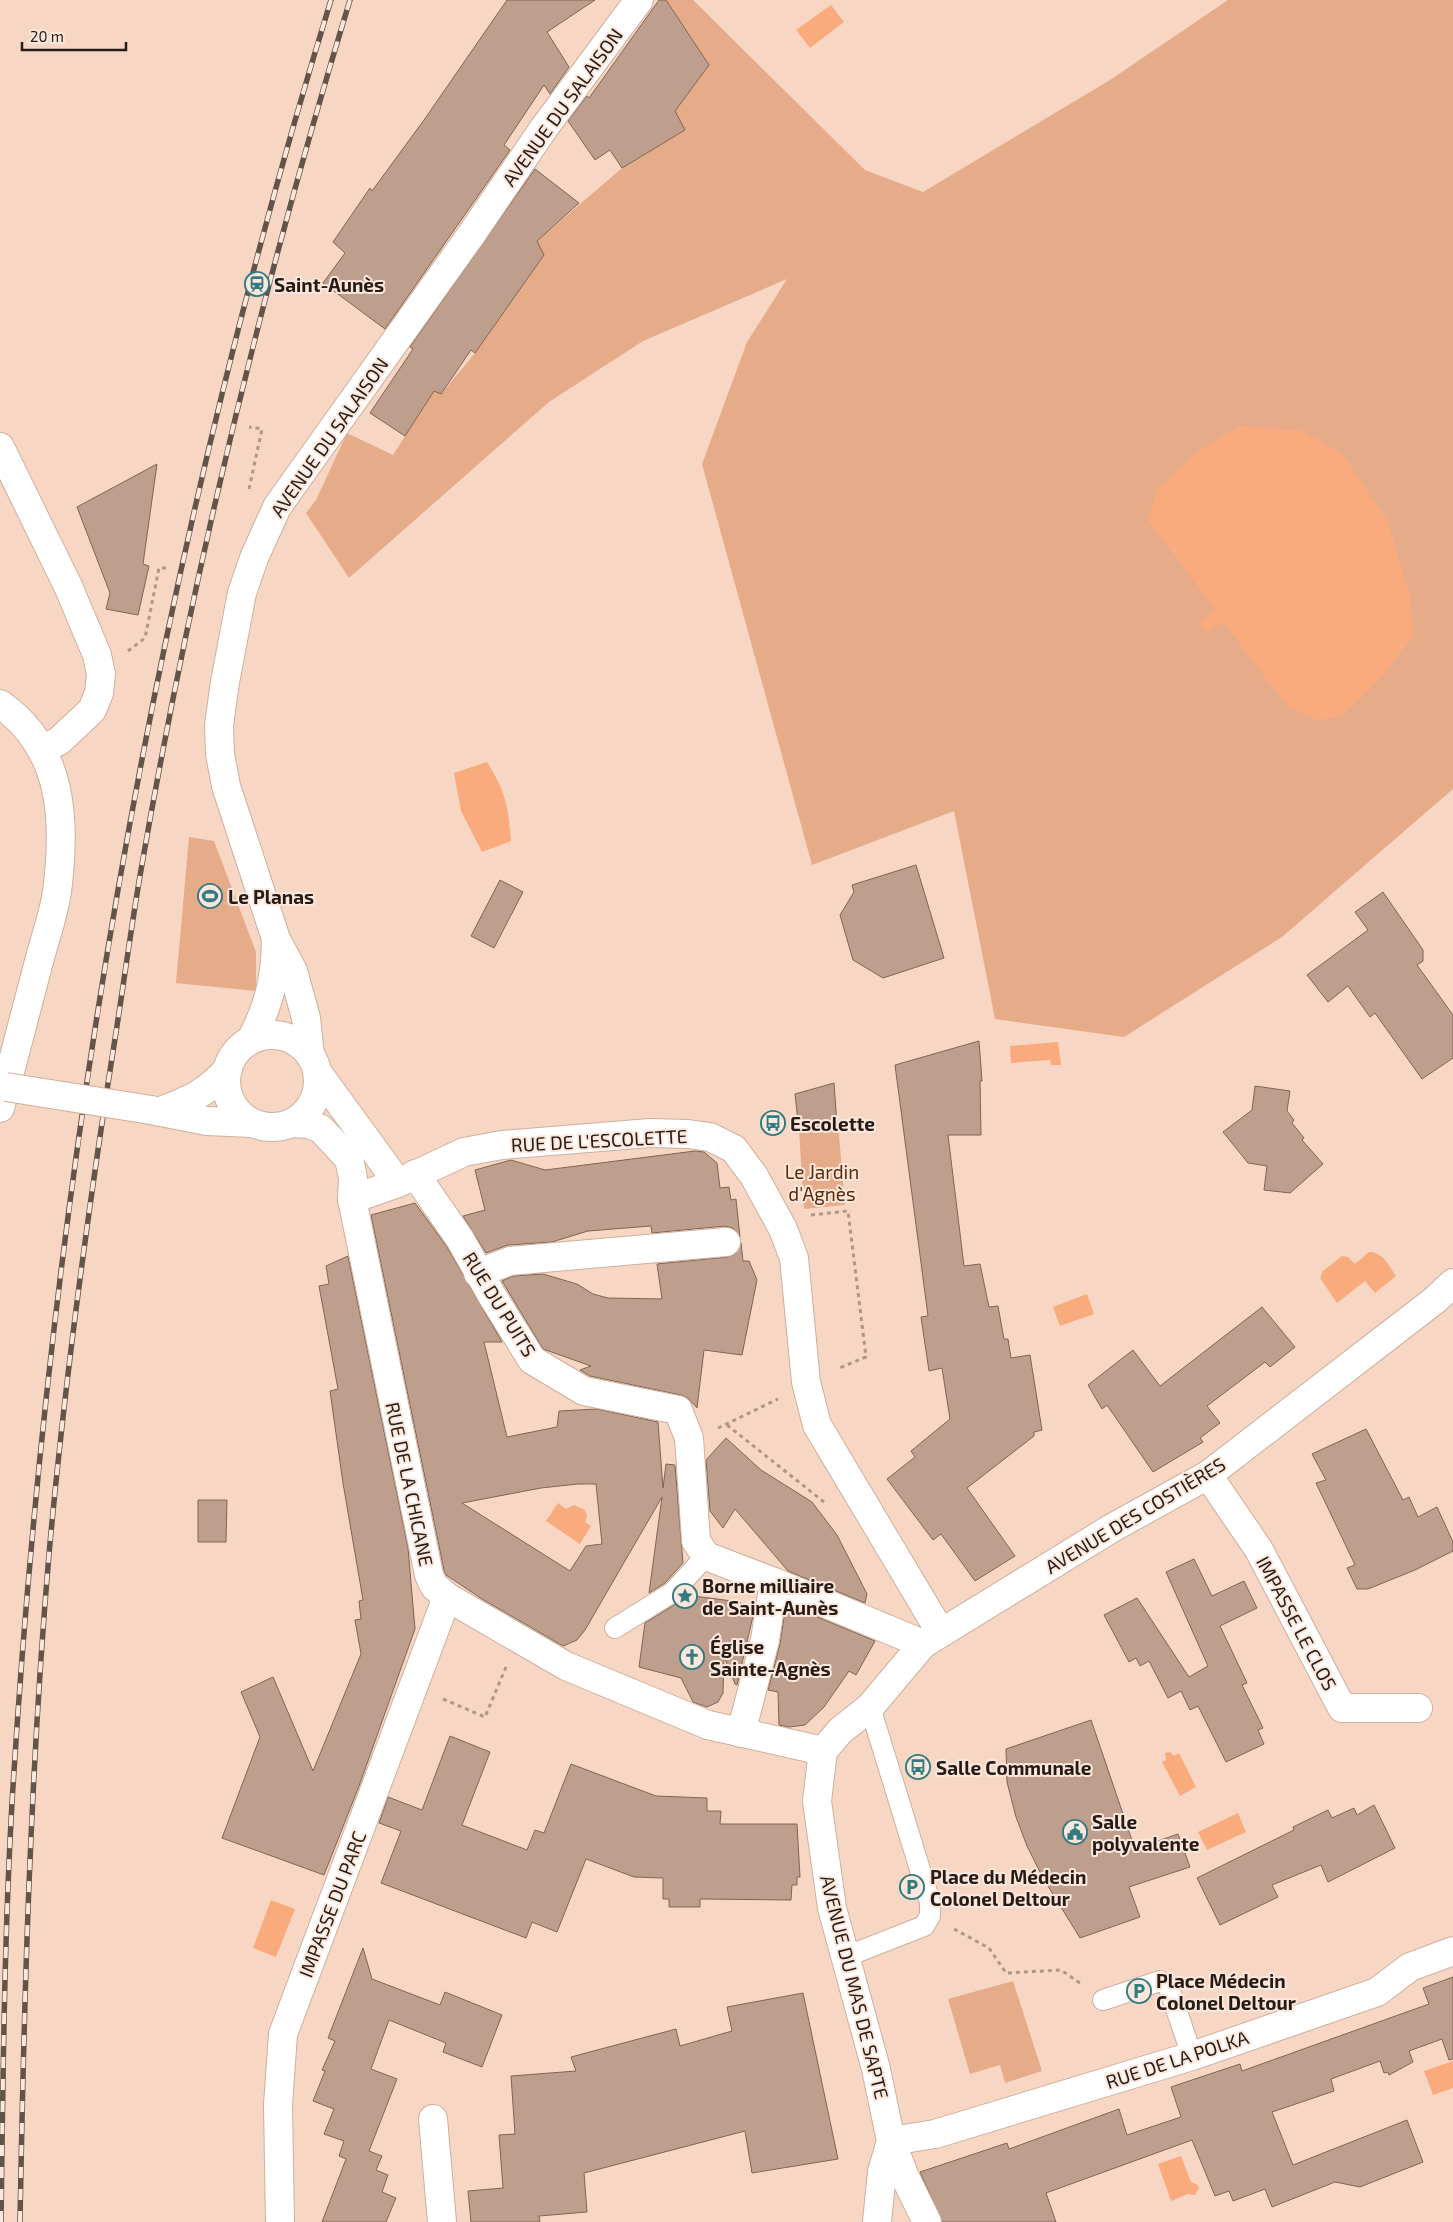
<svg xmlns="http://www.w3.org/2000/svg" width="1453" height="2222" viewBox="0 0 1453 2222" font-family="'Exo 2',sans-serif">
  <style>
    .green { fill: #e6ac8a }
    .water { fill: #faab7d }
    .building { fill: #be9f8e; stroke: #806453; fill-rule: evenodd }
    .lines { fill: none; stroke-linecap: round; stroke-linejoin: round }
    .service-casing { stroke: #ceaf9d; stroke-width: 22 }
    .minor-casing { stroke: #ceaf9d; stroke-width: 30 }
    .tertiary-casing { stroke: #ceaf9d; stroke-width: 30 }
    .path { stroke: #af9788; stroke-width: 3; stroke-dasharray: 4 4; stroke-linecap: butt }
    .service { stroke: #fff; stroke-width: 20 }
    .minor { stroke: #fff; stroke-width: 28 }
    .tertiary { stroke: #fff; stroke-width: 28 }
    .rail-casing { stroke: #645348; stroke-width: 5.5 }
    .rail { stroke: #fbe7dc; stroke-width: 4; stroke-dasharray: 11; stroke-linecap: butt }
    .tertiary-bridge-casing { stroke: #ceaf9d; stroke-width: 30; stroke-linecap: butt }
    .tertiary-bridge { stroke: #fff; stroke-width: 28 }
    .labels { text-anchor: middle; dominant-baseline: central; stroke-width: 4; stroke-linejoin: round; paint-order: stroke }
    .street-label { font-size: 19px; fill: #271c15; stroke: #fbe7dc }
    .poi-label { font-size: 19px; font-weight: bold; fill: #271c15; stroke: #fbe7dc; text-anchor: start }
    .park-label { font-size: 19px; fill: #5a2905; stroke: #fbe7dc }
  </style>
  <rect width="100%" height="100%" fill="#f7d7c4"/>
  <!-- green -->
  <g class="green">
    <path d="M 666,0 L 693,0 L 865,170 L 923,192 L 1110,80 L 1228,0 L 1453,0 L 1453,789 L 1282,937 L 1124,1037 L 995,1019 L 954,811 L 812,865 L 702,464 L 747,342 L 787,279 L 643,341 L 549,402 L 349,578 L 306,513 L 316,500 L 347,433 L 393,455 L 434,391 L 441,394 L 475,353 L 544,255 L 537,241 L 622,168 L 685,130 L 675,111 L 708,65 Z"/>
    <path d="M 189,837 L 214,841 L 256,952 L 256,991 L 176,983 Z"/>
    <path d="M 838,1124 L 845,1205 L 804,1209 L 799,1130 Z"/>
    <path d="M 1013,1981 L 1042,2071 L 1005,2083 L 1000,2065 L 970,2074 L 948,1999 Z"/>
  </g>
  <!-- water -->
  <g class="water">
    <path d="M 831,5 L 844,22 L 810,48 L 796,30 Z"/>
    <path d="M 1239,426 L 1303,431 L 1343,455 L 1387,519 L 1410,597 L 1413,636 L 1382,677 L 1342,716 L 1315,720 L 1288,707 L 1223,622 L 1206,633 L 1199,623 L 1215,609 L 1148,520 L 1156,491 L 1196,453 Z"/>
    <path d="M 487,762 C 506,792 508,806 511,841 L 482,852 L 461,811 L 454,773 Z"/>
    <path d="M 1058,1042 L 1061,1065 L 1051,1065 L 1050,1060 L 1011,1063 L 1010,1046 Z"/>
    <path d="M 1369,1252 C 1383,1252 1389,1266 1396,1276 L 1375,1293 L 1365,1281 L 1337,1303 L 1320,1278 L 1323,1271 L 1342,1256 L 1348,1257 L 1355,1264 Z"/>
    <path d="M 1087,1294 L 1094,1314 L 1060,1326 L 1053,1307 Z"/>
    <path d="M 558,1503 L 566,1509 L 574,1505 L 585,1510 L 587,1516 L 585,1522 L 591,1526 L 580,1544 L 546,1521 Z"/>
    <path d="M 1170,1752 L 1174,1756 L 1179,1753 L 1196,1787 L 1180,1796 L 1162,1762 L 1166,1760 L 1165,1753 Z"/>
    <path d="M 1238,1813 L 1246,1832 L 1207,1850 L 1198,1832 Z"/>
    <path d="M 271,1900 L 295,1909 L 276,1957 L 253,1948 Z"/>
    <path d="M 1453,2061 L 1453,2088 L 1433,2095 L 1424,2071 Z"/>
    <path d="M 1181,2156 L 1191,2182 L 1198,2185 L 1199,2188 L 1195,2195 L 1188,2194 L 1171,2201 L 1158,2164 Z"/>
  </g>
  <!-- building -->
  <g class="building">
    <path d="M 507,0 L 595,0 L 547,32 L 569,67 L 550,94 L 544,85 L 504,145 L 510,150 L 385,329 L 323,283 L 345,253 L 333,242 L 370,188 L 372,191 L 424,120 Z"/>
    <path d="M 659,0 L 666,0 L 709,65 L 675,111 L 685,130 L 622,168 L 610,150 L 595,160 L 568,121 L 587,96 L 589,98 Z"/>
    <path d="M 535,169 L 579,203 L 537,241 L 544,255 L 475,353 L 471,350 L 441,394 L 434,391 L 405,436 L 370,413 L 413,349 L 410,347 Z"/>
    <path d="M 157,464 L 143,564 L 149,566 L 138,615 L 106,609 L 110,593 L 77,507 Z"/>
    <path d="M 916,865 L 944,958 L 883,978 L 853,960 L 840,915 L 854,892 L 852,885 Z"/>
    <path d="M 500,880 L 523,892 L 494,948 L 471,936 Z"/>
    <path d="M 1383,892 L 1423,950 L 1423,961 L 1417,965 L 1453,1015 L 1453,1058 L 1422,1079 L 1375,1013 L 1370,1017 L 1348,986 L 1328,1002 L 1307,975 L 1368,930 L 1355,912 Z"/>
    <path d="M 979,1041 L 982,1081 L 980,1081 L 981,1135 L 948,1135 L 964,1266 L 980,1264 L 989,1307 L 998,1306 L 1004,1339 L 1008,1339 L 1011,1358 L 1030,1355 L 1042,1430 L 1034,1432 L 1034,1436 L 967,1488 L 1015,1556 L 975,1581 L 941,1534 L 933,1540 L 887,1479 L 915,1457 L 911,1451 L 950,1419 L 942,1368 L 929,1371 L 921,1317 L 928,1316 L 895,1065 Z"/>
    <path d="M 834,1083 L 837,1125 L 799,1130 L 795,1094 Z"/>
    <path d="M 1255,1086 L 1290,1091 L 1287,1111 L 1294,1120 L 1292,1123 L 1304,1138 L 1302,1140 L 1323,1164 L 1290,1193 L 1264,1190 L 1267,1166 L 1248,1163 L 1223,1132 L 1252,1110 Z"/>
    <path d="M 695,1151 L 704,1152 L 717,1163 L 720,1188 L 729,1187 L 731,1200 L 736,1199 L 740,1237 L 733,1228 L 725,1226 L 652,1233 L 651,1226 L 588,1231 L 552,1242 L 508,1245 L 486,1253 L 463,1216 L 485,1210 L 475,1170 L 511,1160 L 545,1170 Z"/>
    <path d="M 415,1203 L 447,1247 L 502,1342 L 484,1342 L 507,1437 L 557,1427 L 559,1411 L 597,1409 L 658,1422 L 663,1488 L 666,1464 L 675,1465 L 683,1563 L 665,1583 L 649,1593 L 662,1497 L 585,1630 L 577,1640 L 563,1646 L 482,1599 L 446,1575 L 444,1570 L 371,1215 ZM 578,1484 L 596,1484 L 602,1544 L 586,1546 L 570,1571 L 462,1503 L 541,1488 Z"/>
    <path d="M 741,1243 L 743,1261 L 749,1261 L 757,1280 L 742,1355 L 704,1350 L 697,1408 L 688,1398 L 681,1395 L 590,1376 L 580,1370 L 591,1366 L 543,1349 L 502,1281 L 513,1276 L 543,1274 L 577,1284 L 593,1294 L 608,1298 L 662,1299 L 657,1264 L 728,1257 L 735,1254 Z"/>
    <path d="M 348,1256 L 408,1548 L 415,1629 L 359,1786 L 324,1875 L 222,1838 L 260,1737 L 241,1692 L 273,1677 L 313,1771 L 361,1654 L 355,1620 L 361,1619 L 359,1601 L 363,1600 L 343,1483 L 330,1391 L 338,1389 L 319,1286 L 329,1284 L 326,1266 Z"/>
    <path d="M 1262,1307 L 1295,1347 L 1270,1367 L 1265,1362 L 1207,1406 L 1220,1423 L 1200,1438 L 1203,1442 L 1153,1472 L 1107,1405 L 1102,1409 L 1088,1385 L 1133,1350 L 1160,1386 Z"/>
    <path d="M 1366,1429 L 1403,1500 L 1409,1497 L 1418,1517 L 1437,1507 L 1453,1542 L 1453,1551 L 1415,1570 L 1368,1589 L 1357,1589 L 1347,1568 L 1355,1565 L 1316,1483 L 1326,1480 L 1312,1454 Z"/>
    <path d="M 726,1438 L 761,1470 L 812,1502 L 837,1535 L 867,1594 L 865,1603 L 788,1571 L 735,1509 L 723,1528 L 710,1511 L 706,1460 Z"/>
    <path d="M 198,1500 L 227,1500 L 226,1542 L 198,1542 Z"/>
    <path d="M 1194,1559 L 1212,1596 L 1244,1581 L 1257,1608 L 1220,1626 L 1247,1683 L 1242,1685 L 1263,1728 L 1258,1730 L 1264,1744 L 1226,1762 L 1198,1706 L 1190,1710 L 1181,1691 L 1168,1698 L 1149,1661 L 1140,1666 L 1136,1658 L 1129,1662 L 1104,1615 L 1137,1598 L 1189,1677 L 1208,1666 L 1166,1572 Z"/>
    <path d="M 686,1595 L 740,1602 L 753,1616 L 737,1685 L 735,1684 L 724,1656 L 723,1693 L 718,1702 L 707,1707 L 693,1702 L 681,1678 L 639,1667 L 645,1623 L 679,1602 Z"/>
    <path d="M 786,1604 L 875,1641 L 856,1675 L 849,1671 L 824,1707 L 805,1725 L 789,1727 L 779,1725 L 778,1692 L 768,1690 L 780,1644 Z"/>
    <path d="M 1091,1720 L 1135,1849 L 1178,1834 L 1190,1867 L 1129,1887 L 1140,1917 L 1080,1938 L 1043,1878 L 1027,1846 L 1016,1817 L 1007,1782 L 1006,1749 Z"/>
    <path d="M 450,1736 L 490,1752 L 462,1825 L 527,1850 L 535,1830 L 544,1833 L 571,1764 L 656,1796 L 707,1798 L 707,1811 L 721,1811 L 720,1824 L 797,1824 L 800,1877 L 797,1877 L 797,1885 L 792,1885 L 791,1900 L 700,1899 L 700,1907 L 669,1907 L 669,1899 L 663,1899 L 663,1878 L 634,1877 L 586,1859 L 557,1932 L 532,1922 L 526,1938 L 381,1883 L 401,1831 L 379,1823 L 388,1797 L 422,1810 Z"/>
    <path d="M 1374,1805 L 1395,1848 L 1328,1882 L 1321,1865 L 1272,1885 L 1278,1897 L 1220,1925 L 1197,1878 L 1294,1830 L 1293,1827 L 1328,1810 L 1332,1818 L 1354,1808 L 1357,1815 Z"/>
    <path d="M 363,1948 L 372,1979 L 440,2005 L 445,1992 L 502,2015 L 482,2067 L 443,2052 L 446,2043 L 389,2020 L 371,2069 L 397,2079 L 369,2151 L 382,2156 L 376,2170 L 388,2175 L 382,2192 L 396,2198 L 386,2222 L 322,2222 L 346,2159 L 339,2156 L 344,2141 L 324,2134 L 334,2109 L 313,2101 L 325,2071 L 322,2070 L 335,2041 L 328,2038 Z"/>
    <path d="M 1453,1977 L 1453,2059 L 1449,2060 L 1442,2039 L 1409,2051 L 1413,2062 L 1389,2075 L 1388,2072 L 1384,2073 L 1380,2061 L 1331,2079 L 1334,2091 L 1272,2112 L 1293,2165 L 1407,2120 L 1423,2162 L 1360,2187 L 1335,2182 L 1272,2207 L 1265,2189 L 1233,2201 L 1229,2191 L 1215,2196 L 1192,2140 L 1046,2193 L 1056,2222 L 942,2222 L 920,2172 L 1007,2143 L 1009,2149 L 1119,2109 L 1127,2135 L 1181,2117 L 1171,2087 L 1240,2064 L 1242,2071 L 1429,2004 L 1423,1988 Z"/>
    <path d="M 803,1993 L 838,2159 L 752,2173 L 745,2131 L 584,2173 L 587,2212 L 539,2216 L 540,2222 L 471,2222 L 468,2191 L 503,2188 L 499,2135 L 515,2134 L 511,2076 L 576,2071 L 571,2057 L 676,2029 L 680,2046 L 732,2031 L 727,2007 Z"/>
  </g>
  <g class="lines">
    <defs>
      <g id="service">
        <path d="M 615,1628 L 673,1592 L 706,1556"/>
        <path d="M 845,1957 L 924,1926 L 930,1916 L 930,1902 L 870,1707"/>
        <path d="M 1103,2000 L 1160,1981 L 1168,1985 L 1192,2056"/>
      </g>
      <g id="minor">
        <path d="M 0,447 L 68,586 L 97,655 L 101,674 L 99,693 L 92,710 L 59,741 L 43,749"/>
        <path d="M 0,1108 L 6,1087"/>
        <path d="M 415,1174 L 460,1239 L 491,1294 L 532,1360 L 584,1391 L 678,1410 L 689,1438 L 696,1541 L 706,1556 L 774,1582 L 923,1644"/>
        <path d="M 478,1273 L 510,1261 L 726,1242"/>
        <path d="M 1208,1475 L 1259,1550 L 1342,1708 L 1418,1708"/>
        <path d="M 741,1733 L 765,1640 L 774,1582"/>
        <path d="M 823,1751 L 817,1801 L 832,1908 L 876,2069 L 891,2141 L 882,2172 L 877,2222"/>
        <path d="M 433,2119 L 442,2222"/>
        <path d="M 280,2222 L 278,2105 L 283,2034 L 447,1597"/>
        <path d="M 927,2222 L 905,2177 L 891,2141 L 935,2134 L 1192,2056 L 1377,1992 L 1410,1967 L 1453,1951"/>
      </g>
      <g id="tertiary">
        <path d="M 0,704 C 64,749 66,821 57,892 C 53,918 43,944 37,969 C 27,1008 16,1048 6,1087"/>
        <circle cx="272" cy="1081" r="46"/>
        <path d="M 251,1040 C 269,1005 275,980 276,941"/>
        <path d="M 310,1055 L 306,1018 L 293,971 L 276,939 L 226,786 L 220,754 L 219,725 L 225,682 L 242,593 L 254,558 L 277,507 L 471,235 L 544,128 L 639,0"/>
        <path d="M 318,1073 L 398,1183"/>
        <path d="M 151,1110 L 207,1121 L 252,1123"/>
        <path d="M 161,1111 C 192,1099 205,1094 228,1069"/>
        <path d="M 292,1123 L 309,1124 L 321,1129 L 349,1159 L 353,1178 L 352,1199 L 429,1575 L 434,1586 L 447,1597 L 566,1666 L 708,1725 L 823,1751 L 840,1731 L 870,1707 L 923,1644 L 1112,1528 L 1208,1475 L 1435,1300 L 1453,1283"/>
        <path d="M 352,1199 L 398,1183 L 464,1152 L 502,1145 L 650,1133 L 688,1134 L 710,1137 L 734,1149 L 754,1176 L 783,1229 L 794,1258 L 806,1382 L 817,1425 L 941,1633"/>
      </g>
    </defs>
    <!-- service casing -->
    <use href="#service" class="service-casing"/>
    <!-- minor casing -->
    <use href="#minor" class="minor-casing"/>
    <!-- tertiary casing -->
    <use href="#tertiary" class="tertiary-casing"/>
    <!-- path -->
    <g class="path">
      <path d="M 249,489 L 262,429 L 249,427"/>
      <path d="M 128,651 L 145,638 L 159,568 L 166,568"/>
      <path d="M 811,1215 L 848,1211 L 866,1357 L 837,1369"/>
      <path d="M 727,1425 L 824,1502"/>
      <path d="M 718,1428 L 778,1399"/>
      <path d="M 443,1699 L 485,1717 L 506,1667"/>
      <path d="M 954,1929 L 989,1948 L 1006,1973 L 1061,1970 L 1080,1983"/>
    </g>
    <!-- service -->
    <use href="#service" class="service"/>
    <!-- minor -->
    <use href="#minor" class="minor"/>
    <!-- tertiary -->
    <use href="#tertiary" class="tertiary"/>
    <defs>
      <g id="rail">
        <path d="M 1,2222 C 3,2082 4,1943 12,1803 C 49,1193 151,584 331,0"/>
        <path d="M 20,2222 C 24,1999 30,1777 49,1554 C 65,1378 89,1202 117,1026 C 125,974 132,922 141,870 C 192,576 263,285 350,0"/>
      </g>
    </defs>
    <!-- rail casing -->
    <use href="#rail" class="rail-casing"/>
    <!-- rail -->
    <use href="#rail" class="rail"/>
    <defs>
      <path id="tertiary-bridge" d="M 6,1087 L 151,1110"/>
    </defs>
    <!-- tertiary-bridge casing -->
    <use href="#tertiary-bridge" class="tertiary-bridge-casing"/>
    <!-- tertiary-bridge -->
    <use href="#tertiary-bridge" class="tertiary-bridge"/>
  </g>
  <!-- icons -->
  <defs>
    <symbol id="station-ring" viewBox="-11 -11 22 22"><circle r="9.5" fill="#fbe7dc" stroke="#327b80" stroke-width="1.5"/><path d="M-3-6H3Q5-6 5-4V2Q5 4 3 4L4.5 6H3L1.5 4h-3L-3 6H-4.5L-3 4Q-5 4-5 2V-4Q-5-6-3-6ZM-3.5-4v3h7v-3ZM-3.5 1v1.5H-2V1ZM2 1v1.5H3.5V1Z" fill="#327b80"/></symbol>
    <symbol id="stadium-ring" viewBox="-11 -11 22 22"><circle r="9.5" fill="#fbe7dc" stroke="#327b80" stroke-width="1.5"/><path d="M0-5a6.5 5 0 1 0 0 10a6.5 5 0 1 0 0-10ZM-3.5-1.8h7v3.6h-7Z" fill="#327b80"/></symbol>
    <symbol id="bus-ring" viewBox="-11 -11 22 22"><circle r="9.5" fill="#fbe7dc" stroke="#327b80" stroke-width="1.5"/><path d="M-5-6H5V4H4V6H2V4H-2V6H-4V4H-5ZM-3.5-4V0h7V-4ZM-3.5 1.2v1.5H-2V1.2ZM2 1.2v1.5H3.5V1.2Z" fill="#327b80"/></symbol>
    <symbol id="sight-ring" viewBox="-11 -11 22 22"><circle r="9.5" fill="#fbe7dc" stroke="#327b80" stroke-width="1.5"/><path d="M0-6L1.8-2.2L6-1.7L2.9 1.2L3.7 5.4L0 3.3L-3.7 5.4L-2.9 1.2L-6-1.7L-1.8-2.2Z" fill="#327b80"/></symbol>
    <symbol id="church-ring" viewBox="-11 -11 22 22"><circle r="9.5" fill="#fbe7dc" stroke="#327b80" stroke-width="1.5"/><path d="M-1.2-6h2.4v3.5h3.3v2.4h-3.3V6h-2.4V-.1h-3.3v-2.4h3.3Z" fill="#327b80"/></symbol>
    <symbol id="civic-ring" viewBox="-11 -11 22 22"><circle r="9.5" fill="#fbe7dc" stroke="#327b80" stroke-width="1.5"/><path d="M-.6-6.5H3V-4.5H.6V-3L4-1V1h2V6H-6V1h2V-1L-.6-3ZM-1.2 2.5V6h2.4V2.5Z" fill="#327b80"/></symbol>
    <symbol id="parking-ring" viewBox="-11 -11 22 22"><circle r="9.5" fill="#fbe7dc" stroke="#327b80" stroke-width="1.5"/><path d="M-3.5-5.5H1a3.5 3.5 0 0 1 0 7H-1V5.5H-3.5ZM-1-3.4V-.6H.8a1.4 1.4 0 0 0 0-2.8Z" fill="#327b80"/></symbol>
  </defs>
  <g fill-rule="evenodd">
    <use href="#station-ring" x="243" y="270" width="28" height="28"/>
    <use href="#stadium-ring" x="196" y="882" width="28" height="28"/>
    <use href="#bus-ring" x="759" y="1109" width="28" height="28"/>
    <use href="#sight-ring" x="671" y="1582" width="28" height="28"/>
    <use href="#church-ring" x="678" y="1643" width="28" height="28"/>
    <use href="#bus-ring" x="904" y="1753" width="28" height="28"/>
    <use href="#civic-ring" x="1061" y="1818" width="28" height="28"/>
    <use href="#parking-ring" x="898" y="1873" width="28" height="28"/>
    <use href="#parking-ring" x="1125" y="1977" width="28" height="28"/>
  </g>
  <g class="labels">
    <!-- street labels -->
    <g class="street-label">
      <text transform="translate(562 107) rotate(-54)">AVENUE DU SALAISON</text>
      <text transform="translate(329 437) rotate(-55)">AVENUE DU SALAISON</text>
      <text transform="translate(599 1140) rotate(-3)">RUE DE L'ESCOLETTE</text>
      <text transform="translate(500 1304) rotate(58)">RUE DU PUITS</text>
      <text transform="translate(410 1484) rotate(78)">RUE DE LA CHICANE</text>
      <text transform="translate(1135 1515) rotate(-31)">AVENUE DES COSTIÈRES</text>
      <text transform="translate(1297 1623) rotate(62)">IMPASSE LE CLOS</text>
      <text transform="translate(332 1904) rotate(-69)">IMPASSE DU PARC</text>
      <text transform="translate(855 1987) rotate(76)">AVENUE DU MAS DE SAPTE</text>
      <text transform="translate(1177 2059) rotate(-18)">RUE DE LA POLKA</text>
    </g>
    <!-- poi labels -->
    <g class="poi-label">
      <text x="274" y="284">Saint-Aunès</text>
      <text x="228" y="896">Le Planas</text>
      <text x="790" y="1123">Escolette</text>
      <text x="702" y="1585">Borne milliaire<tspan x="702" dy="22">de Saint-Aunès</tspan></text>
      <text x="710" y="1646">Église<tspan x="710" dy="22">Sainte-Agnès</tspan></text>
      <text x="936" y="1767">Salle Communale</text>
      <text x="1092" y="1821">Salle<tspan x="1092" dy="22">polyvalente</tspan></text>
      <text x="930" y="1876">Place du Médecin<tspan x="930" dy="22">Colonel Deltour</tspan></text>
      <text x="1156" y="1980">Place Médecin<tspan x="1156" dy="22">Colonel Deltour</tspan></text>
    </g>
    <!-- park labels -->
    <g class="park-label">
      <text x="822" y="1171">Le Jardin<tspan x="822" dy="22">d'Agnès</tspan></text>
    </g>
  </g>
  <!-- scale -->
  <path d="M22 42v8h104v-8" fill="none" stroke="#271c15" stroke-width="2.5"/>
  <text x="30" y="42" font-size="15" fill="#271c15" stroke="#fbe7dc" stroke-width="4" paint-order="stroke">20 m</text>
</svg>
